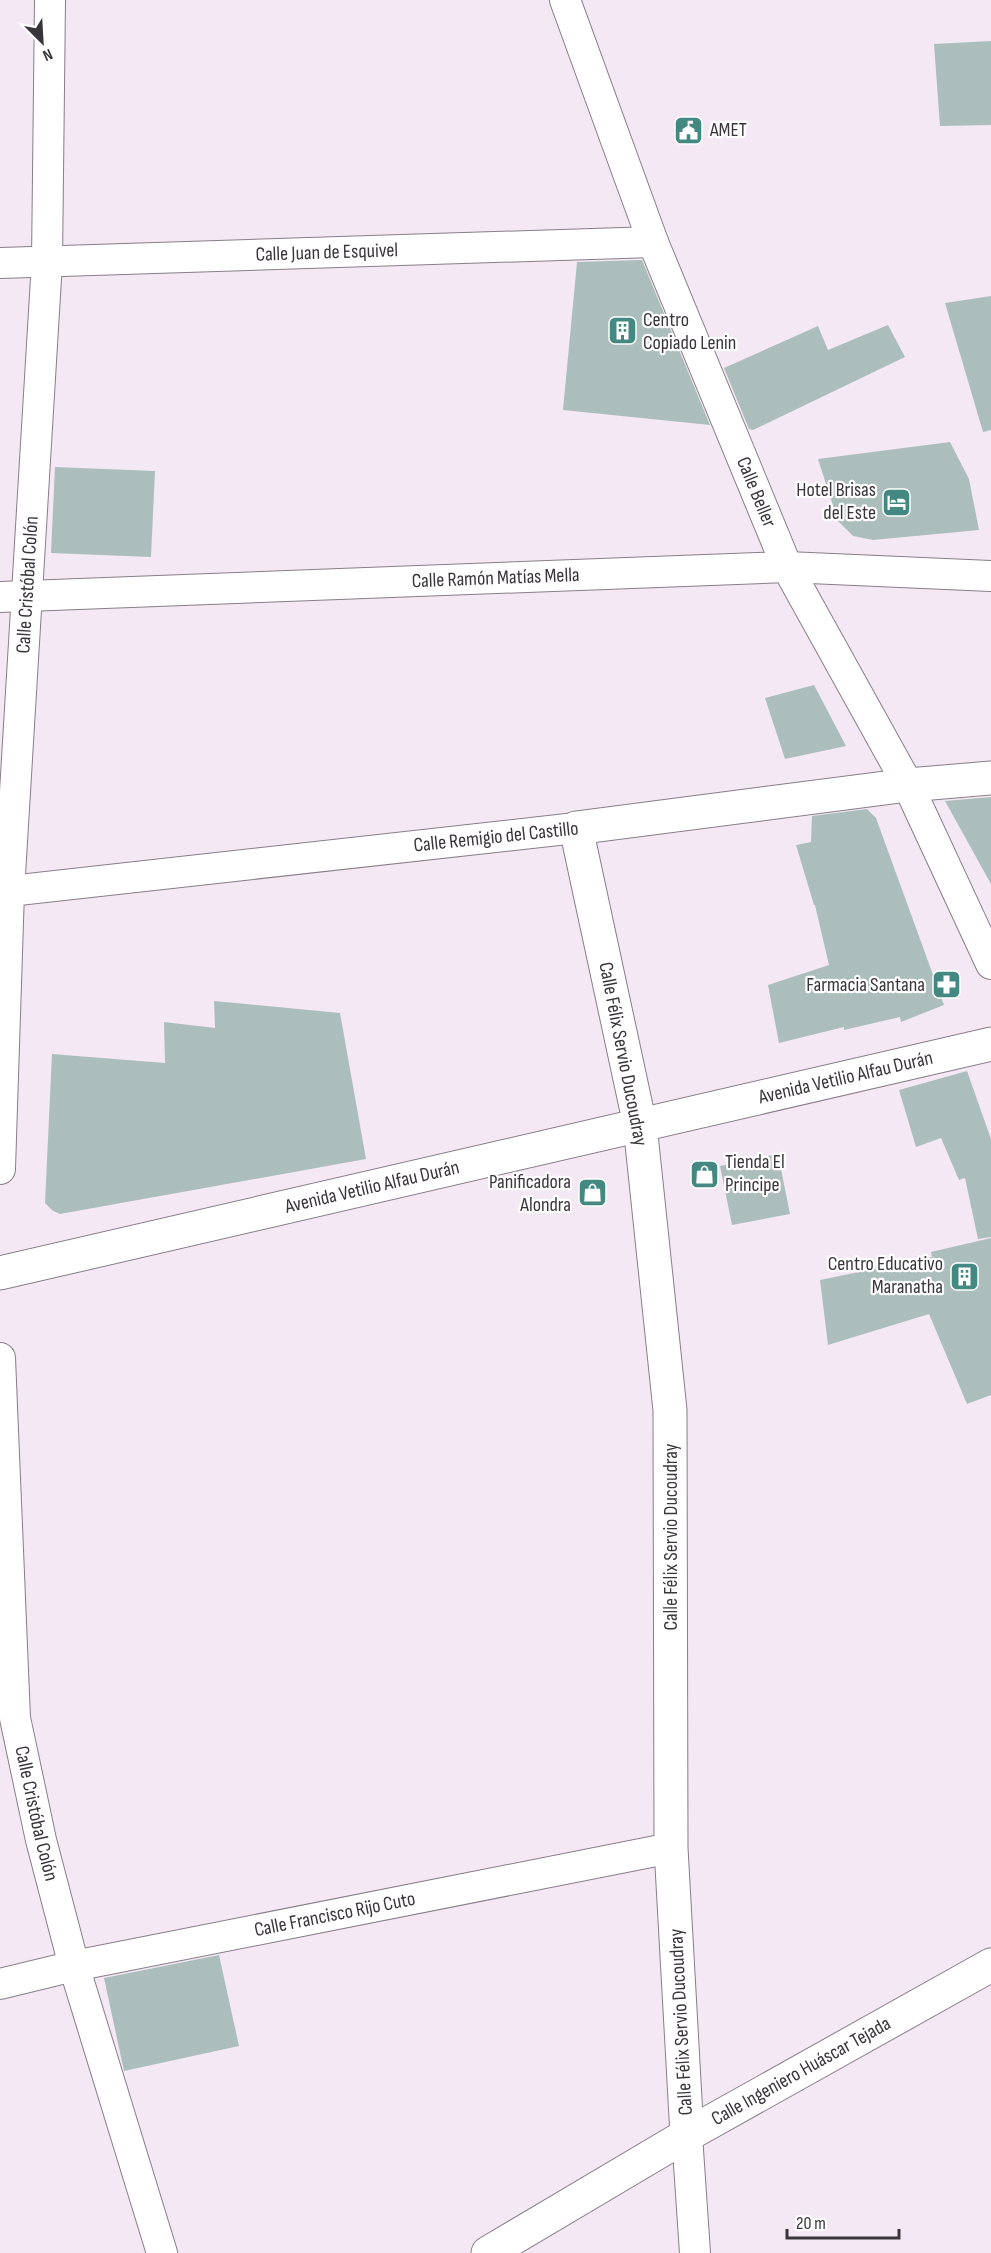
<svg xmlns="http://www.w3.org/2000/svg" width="991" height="2253" viewBox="0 0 991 2253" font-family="'Sofia Sans Condensed',sans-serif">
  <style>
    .building { fill: #abbebb }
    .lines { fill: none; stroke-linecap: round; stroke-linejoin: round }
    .street-casing { stroke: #887d88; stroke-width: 32 }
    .secondary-casing { stroke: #887d88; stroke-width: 35 }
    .street { stroke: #fff; stroke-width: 30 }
    .secondary { stroke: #fff; stroke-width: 33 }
    .labels { text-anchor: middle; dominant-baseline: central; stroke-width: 4.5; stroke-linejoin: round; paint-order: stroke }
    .poi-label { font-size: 20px; fill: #39353a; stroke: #fff; text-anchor: end }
    .street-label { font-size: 20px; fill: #39353a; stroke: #fff }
  </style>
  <rect width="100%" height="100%" fill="#f4e8f5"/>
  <!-- building -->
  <g class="building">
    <path d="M 991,41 L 991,125 L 940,126 L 934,44 Z"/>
    <path d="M 642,260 L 710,425 L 563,410 L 577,262 Z"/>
    <path d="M 991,296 L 991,430 L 983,432 L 945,303 Z"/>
    <path d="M 888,325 L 905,357 L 753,430 L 749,429 L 724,368 L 818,326 L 828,350 Z"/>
    <path d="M 950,442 L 969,479 L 979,530 L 873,540 L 853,536 L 838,521 L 818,459 Z"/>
    <path d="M 55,467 L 155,471 L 151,557 L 51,553 Z"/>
    <path d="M 814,685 L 846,746 L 785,759 L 765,698 Z"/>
    <path d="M 991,797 L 991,884 L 945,801 Z"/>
    <path d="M 867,809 L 876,818 L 944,1005 L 901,1022 L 900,1017 L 844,1030 L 844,1027 L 779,1043 L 768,985 L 829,965 L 815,905 L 814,905 L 796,845 L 811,842 L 812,816 Z"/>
    <path d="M 214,1001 L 340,1013 L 366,1159 L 60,1214 L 53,1211 L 45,1203 L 52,1054 L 165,1063 L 164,1022 L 215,1028 Z"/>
    <path d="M 967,1071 L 991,1139 L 991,1237 L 978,1239 L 965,1178 L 959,1180 L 941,1138 L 916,1147 L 899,1090 Z"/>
    <path d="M 778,1154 L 790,1214 L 732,1225 L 720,1166 Z"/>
    <path d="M 991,1238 L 991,1395 L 967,1404 L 929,1314 L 828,1345 L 820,1280 L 932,1257 L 931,1252 Z"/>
    <path d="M 219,1955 L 239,2046 L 124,2071 L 104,1978 Z"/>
  </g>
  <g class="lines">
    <defs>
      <g id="street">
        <path id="s1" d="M 565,0 L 653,242 L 787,567 L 908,785 L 991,964"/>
        <path id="s2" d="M 0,263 L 653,242"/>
        <path id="s3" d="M 0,597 L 787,567 L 991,576"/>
        <path d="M 0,892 L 576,828"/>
        <path id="s4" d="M 0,1169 L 9,891 L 47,262 L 50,0"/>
        <path id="s5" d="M 0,1358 L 15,1718 L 41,1840 L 74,1966 L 162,2253"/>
        <path id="s6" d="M 0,1984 L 74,1966 L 671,1848"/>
        <path d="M 687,2135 L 695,2253"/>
      </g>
      <g id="secondary">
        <path id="s7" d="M 0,1273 L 991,1044"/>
        <path d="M 687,2135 L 671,1848 L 670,1410 L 640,1125 L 576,828 L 908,785 L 991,778"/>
        <path id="s8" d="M 488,2253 L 687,2135 L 991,1965"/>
      </g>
    </defs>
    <!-- street casing -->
    <use href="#street" class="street-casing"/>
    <!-- secondary casing -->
    <use href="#secondary" class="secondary-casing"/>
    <!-- street -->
    <use href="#street" class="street"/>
    <!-- secondary -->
    <use href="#secondary" class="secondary"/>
  </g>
  <!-- icons -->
  <defs>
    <symbol id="civic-square" viewBox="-11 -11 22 22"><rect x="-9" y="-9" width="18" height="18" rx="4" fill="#438981" stroke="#fff"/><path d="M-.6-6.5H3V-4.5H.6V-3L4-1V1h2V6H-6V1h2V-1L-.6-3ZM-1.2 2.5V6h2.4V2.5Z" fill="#fff"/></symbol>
    <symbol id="building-square" viewBox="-11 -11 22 22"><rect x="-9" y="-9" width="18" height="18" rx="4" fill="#438981" stroke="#fff"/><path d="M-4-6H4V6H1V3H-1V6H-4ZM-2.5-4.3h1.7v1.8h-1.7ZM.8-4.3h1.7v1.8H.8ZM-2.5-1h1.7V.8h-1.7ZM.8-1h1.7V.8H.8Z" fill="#fff"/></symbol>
    <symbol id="hotel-square" viewBox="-11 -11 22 22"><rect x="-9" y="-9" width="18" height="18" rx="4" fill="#438981" stroke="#fff"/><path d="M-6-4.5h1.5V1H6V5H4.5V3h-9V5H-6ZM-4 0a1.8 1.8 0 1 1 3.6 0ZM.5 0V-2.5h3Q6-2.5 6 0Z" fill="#fff"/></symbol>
    <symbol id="pharmacy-square" viewBox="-11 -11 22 22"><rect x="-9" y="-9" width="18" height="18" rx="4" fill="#438981" stroke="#fff"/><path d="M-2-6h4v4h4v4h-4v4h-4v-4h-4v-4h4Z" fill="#fff"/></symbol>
    <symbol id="shop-square" viewBox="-11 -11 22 22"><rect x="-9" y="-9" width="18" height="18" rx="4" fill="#438981" stroke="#fff"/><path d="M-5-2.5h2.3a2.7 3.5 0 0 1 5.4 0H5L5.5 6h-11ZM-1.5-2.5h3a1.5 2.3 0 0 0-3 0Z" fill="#fff"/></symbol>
  </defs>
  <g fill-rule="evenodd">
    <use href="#civic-square" x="672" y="114" width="33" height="33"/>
    <use href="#building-square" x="606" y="314" width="33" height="33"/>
    <use href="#hotel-square" x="880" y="486" width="33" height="33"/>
    <use href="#pharmacy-square" x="930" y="968" width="33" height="33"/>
    <use href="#shop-square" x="688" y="1158" width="33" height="33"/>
    <use href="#shop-square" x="576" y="1176" width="33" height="33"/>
    <use href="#building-square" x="948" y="1260" width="33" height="33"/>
  </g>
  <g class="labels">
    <!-- poi labels -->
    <g class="poi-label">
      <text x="710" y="130" text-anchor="start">AMET</text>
      <text x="643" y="320" text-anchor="start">Centro<tspan x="643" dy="23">Copiado Lenin</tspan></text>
      <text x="876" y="490">Hotel Brisas<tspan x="876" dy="23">del Este</tspan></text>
      <text x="925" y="985">Farmacia Santana</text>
      <text x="725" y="1162" text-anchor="start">Tienda El<tspan x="725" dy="23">Principe</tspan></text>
      <text x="571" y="1182">Panificadora<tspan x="571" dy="23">Alondra</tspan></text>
      <text x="943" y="1264">Centro Educativo<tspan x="943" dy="23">Maranatha</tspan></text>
    </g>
    <!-- street labels -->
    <g class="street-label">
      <text stroke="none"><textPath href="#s2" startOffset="327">Calle Juan de Esquivel</textPath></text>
      <text stroke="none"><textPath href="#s1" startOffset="528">Calle Beller</textPath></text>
      <text stroke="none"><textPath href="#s3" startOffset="496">Calle Ramón Matías Mella</textPath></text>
      <text stroke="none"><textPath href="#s4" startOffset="585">Calle Cristóbal Colón</textPath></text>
      <text transform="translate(496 837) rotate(-6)">Calle Remigio del Castillo</text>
      <text transform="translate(623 1054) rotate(79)">Calle Félix Servio Ducoudray</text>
      <text stroke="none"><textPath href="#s7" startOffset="868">Avenida Vetilio Alfau Durán</textPath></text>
      <text stroke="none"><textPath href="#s7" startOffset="382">Avenida Vetilio Alfau Durán</textPath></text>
      <text transform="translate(671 1537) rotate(-90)">Calle Félix Servio Ducoudray</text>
      <text stroke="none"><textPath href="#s5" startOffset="458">Calle Cristóbal Colón</textPath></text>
      <text stroke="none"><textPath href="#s6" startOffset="342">Calle Francisco Rijo Cuto</textPath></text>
      <text transform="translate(681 2022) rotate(-93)">Calle Félix Servio Ducoudray</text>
      <text stroke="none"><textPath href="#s8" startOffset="362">Calle Ingeniero Huáscar Tejada</textPath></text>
    </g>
  </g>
  <!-- north arrow -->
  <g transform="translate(42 42) rotate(156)" stroke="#ffffff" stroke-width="4.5" paint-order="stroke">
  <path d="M0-4.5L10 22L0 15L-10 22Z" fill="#39353a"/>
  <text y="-9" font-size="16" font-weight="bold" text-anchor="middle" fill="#39353a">N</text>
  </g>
  <!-- scale -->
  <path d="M787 2229v9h112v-9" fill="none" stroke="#39353a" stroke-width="3"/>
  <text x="796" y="2229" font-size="18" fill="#39353a" stroke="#ffffff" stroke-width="4.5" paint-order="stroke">20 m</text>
</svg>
